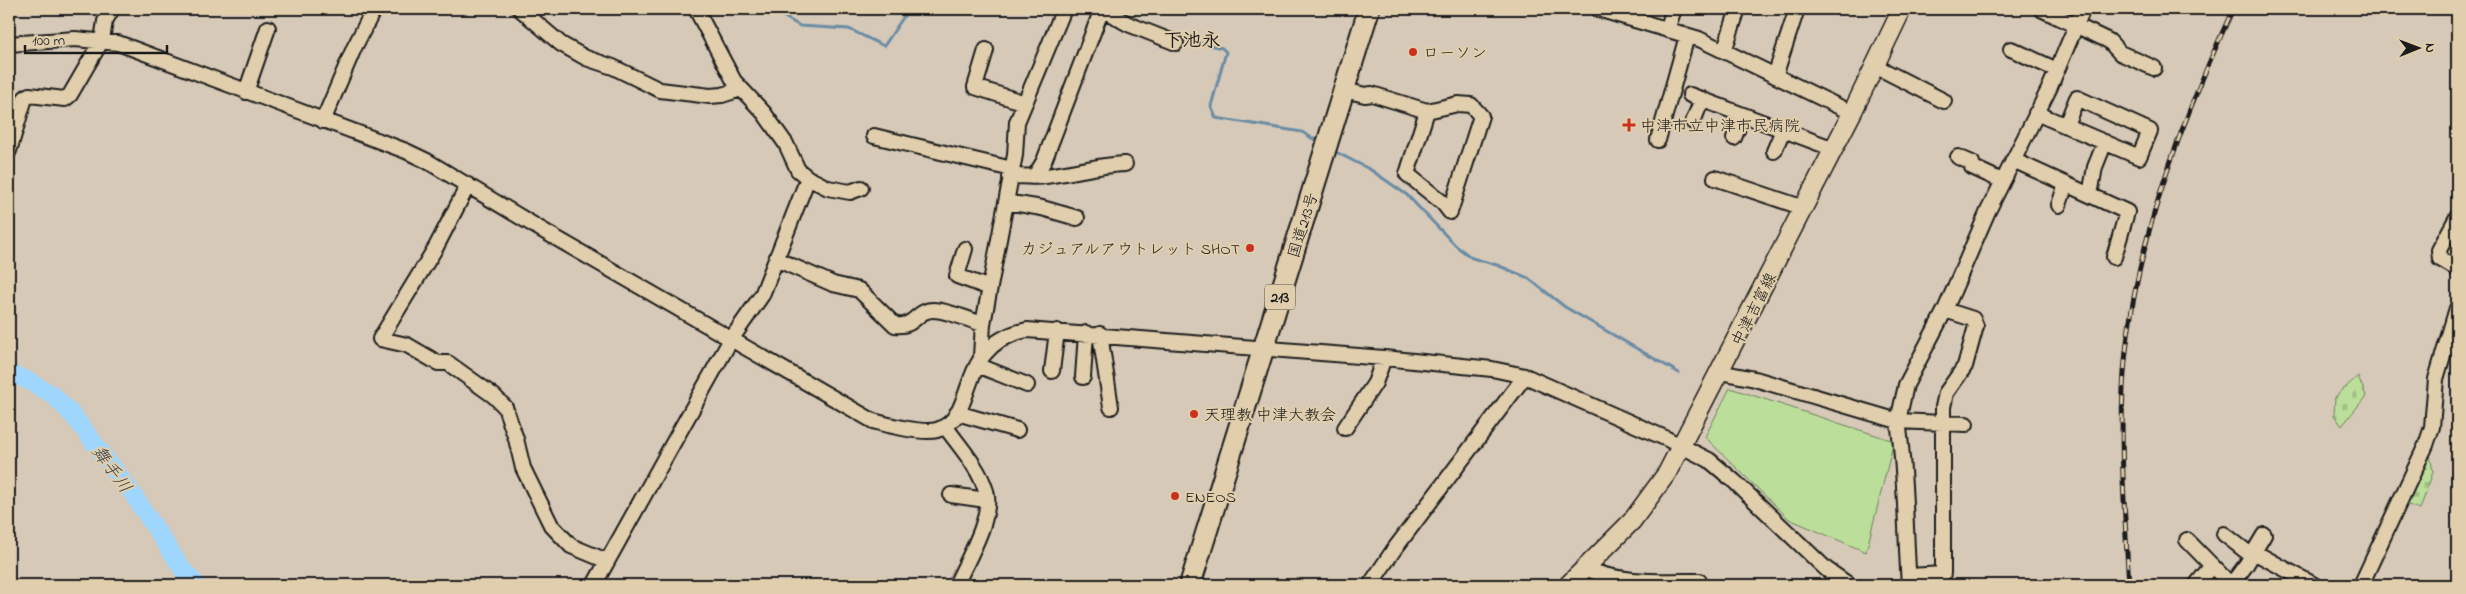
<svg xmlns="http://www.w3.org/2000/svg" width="2466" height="594" viewBox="0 0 2466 594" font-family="'Indie Flower','Klee One',sans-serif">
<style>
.grass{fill:#bbdf9a;stroke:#6c7e5b}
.cemetery{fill:url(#cemetery-stones);stroke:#6c7e5b}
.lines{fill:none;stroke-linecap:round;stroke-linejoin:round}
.stream{stroke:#6b8ca4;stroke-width:3}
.river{stroke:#9fd6fe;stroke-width:18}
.minor-casing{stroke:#1c1c1c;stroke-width:18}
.major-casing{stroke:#1c1c1c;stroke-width:21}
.highway-casing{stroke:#1c1c1c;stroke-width:24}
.minor{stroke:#e0ceac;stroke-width:14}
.major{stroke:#e0ceac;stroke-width:18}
.highway{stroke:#e0ceac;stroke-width:20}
.rail-casing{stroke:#1c1c1c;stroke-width:5}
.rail{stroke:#e0ceac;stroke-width:3;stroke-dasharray:9;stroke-linecap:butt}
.poi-dot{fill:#c8321e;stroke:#e0ceac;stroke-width:2}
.labels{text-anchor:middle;stroke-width:4;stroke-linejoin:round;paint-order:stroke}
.shield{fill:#e0ceac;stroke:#575147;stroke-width:1}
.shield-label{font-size:15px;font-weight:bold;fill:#1c1c1c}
.poi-label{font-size:16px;fill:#1c1c1c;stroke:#e0ceac;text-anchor:start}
.street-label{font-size:16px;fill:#1c1c1c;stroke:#e0ceac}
.water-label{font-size:18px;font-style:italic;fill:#364149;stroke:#e0ceac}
.quarter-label{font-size:19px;font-weight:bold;fill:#1c1c1c;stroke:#e0ceac}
</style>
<defs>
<pattern id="cemetery-stones" width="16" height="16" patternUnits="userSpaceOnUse" patternTransform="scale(1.25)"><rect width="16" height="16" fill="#bbdf9a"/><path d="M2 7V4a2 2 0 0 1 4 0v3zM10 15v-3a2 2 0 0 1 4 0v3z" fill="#a0bf84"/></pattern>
</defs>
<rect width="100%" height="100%" fill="#d6c9b8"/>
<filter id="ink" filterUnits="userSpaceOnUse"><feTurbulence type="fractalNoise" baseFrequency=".02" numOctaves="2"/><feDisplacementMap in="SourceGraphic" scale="10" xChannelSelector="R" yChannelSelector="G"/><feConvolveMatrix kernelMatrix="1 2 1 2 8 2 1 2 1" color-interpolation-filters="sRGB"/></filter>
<g filter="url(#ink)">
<!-- grass -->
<path class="grass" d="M1730,388l164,53 -28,111 -77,-33 -84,-82z"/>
<!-- cemetery -->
<path class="cemetery" d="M2358,376l8,20 -24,30 -8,-11 1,-18z
M2427,453l3,1 3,18 -13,37 -15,-5z"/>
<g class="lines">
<!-- stream -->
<path class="stream" d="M753,9l28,6 19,11 49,3 35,17 20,-30 1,-7
M1179,38l43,10 4,4 -15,54 5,12 86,14 18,11
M1332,150l39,20 36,25 49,51 16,12 25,7 31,13 37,29 114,66"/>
<!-- river -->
<path class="river" d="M9,373l20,8 24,14 22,23 57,75 51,77 14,15"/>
<!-- minor casing -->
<g class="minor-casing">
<path id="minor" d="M520,9l41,35 25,14 27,9 47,23 50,6 12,-1 19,-6
M696,9l38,72 30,32 22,31 12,26 10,8 20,10 22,4 11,-4
M1102,9l26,15 48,19
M1598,9l101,30 153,74
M2041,9l68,32 11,12 34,15
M1667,30l7,-21
M9,44l66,-5 43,4 288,108 21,10 115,69 331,191c14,4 50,13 64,9 43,-13 16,-85 90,-100l357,28 108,11 33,7 140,62 44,22 25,21 92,88 23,16
M2011,49l46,21
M986,50l-11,37 50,16
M1724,51l14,-42
M1875,66l69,35
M1775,76l22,-67
M1344,90l21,5 7,-1 55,17 31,-7 13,1 10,11 -31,96 -7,-9 -36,-29 20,-63
M246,92l22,-64
M1690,95l144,54
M2036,113l103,44 11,-26 -73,-33 -11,27
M323,121l31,-73 20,-39
M1693,122l9,-23
M874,136l138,33
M1734,138l9,-23
M1658,140l29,-104
M9,151l16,-53 4,-3 36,4 5,-4 32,-55 3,-19 7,-12
M1774,151l9,-21
M1958,157l14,6v4l30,14
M2013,160l114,52 -13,45
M1035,176l9,-15 58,-152h-3
M1010,177c13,-2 24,1 36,-1 27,-3 52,-11 79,-12
M1715,178l89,30
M468,185l-32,62 -56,92 27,6 31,18h10l46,33 11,11 11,32 7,29 28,57 20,21 36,15
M2090,195l5,-28 10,-25
M1006,202l36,6 35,10
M2059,205l7,-21
M2457,217l-18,33 1,9 17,10
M965,249l-8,27 33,12
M776,259l57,25 26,6 36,35c20,3 21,-15 38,-15 14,0 36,10 50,14
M1100,334l11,73
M981,356l2,-32 32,-169 2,-33 47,-113
M977,365l50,20
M1052,371l5,-40
M1720,372l35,7 143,42 8,-36 39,-75 43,-99 61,-122 34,-80
M1083,377l3,-44
M957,413l60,17
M945,426c14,20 34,41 41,65 8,25 -20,71 -30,94
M1345,428l30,-45 9,-25
M951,495l35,5
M2224,534l28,22
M2187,540l44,45
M2254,552l60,33
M1585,568c34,16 77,13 114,13
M1909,576l34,-2v-167l3,-14 19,-27 11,-40 -3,-7 -28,-9
M594,585l136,-244 32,-46 46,-117
M1370,585l23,-34 132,-175
M1909,585c-4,-55 -3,-110 -11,-164l68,3
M2196,585l16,-20
M2231,585l15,-20 18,-30
M2361,585l65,-140 6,-18 4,-48 21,-71"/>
</g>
<!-- major casing -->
<g class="major-casing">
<path id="major" d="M1568,585l64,-64 35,-48 185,-360 50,-104"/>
</g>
<!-- highway casing -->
<g class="highway-casing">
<path id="highway" d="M1190,585l179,-576"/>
</g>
<!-- minor -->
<use href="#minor" class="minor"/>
<!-- major -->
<use href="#major" class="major"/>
<!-- highway -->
<use href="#highway" class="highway"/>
<!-- rail casing -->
<g class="rail-casing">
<path id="rail" d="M2129,585c-4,-65 -9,-131 -6,-197 7,-133 55,-259 110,-379"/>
</g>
<!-- rail -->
<use href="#rail" class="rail"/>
</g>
</g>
<!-- markers -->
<g class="poi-dot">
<circle cx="1413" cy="52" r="5"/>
<path d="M1626.5 117.5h5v5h5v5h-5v5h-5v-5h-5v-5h5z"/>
<circle cx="1250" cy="248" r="5"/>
<circle cx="1194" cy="414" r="5"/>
<circle cx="1175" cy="496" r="5"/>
</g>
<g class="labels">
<!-- shield labels -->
<rect class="shield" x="1265" y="284.5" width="30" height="25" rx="4"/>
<g class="shield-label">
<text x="1280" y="302">213</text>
</g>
<!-- poi labels -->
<g class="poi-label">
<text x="1423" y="58">ローソン</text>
<text x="1640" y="131">中津市立中津市民病院</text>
<text x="1240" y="254" text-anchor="end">カジュアルアウトレット SHOT</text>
<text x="1204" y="420">天理教 中津大教会</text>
<text x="1185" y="502">ENEOS</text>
</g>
<!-- street labels -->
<g class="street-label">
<text transform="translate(1302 225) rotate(-73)" y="6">国道213号</text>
<text transform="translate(1753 309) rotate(-63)" y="6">中津吉富線</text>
</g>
<!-- water labels -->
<g class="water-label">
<text transform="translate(112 469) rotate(54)" y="6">舞手川</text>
</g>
<!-- quarter labels -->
<g class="quarter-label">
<text x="1192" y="46">下池永</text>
</g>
</g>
<!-- margin -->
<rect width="2466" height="594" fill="none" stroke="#e0ceac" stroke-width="30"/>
<rect x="15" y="15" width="2436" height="564" fill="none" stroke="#1c1c1c" stroke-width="2" filter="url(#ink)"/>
<!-- north arrow -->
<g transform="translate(2418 48) rotate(89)" stroke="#e0ceac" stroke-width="4" paint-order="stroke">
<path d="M0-4L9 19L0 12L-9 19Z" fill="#1c1c1c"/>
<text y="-8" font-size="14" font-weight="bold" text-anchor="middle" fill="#1c1c1c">N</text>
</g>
<!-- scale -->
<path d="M25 45v8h142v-8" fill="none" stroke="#1c1c1c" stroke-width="2.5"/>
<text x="32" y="45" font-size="15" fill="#1c1c1c" stroke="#e0ceac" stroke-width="4" paint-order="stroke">100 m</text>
</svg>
